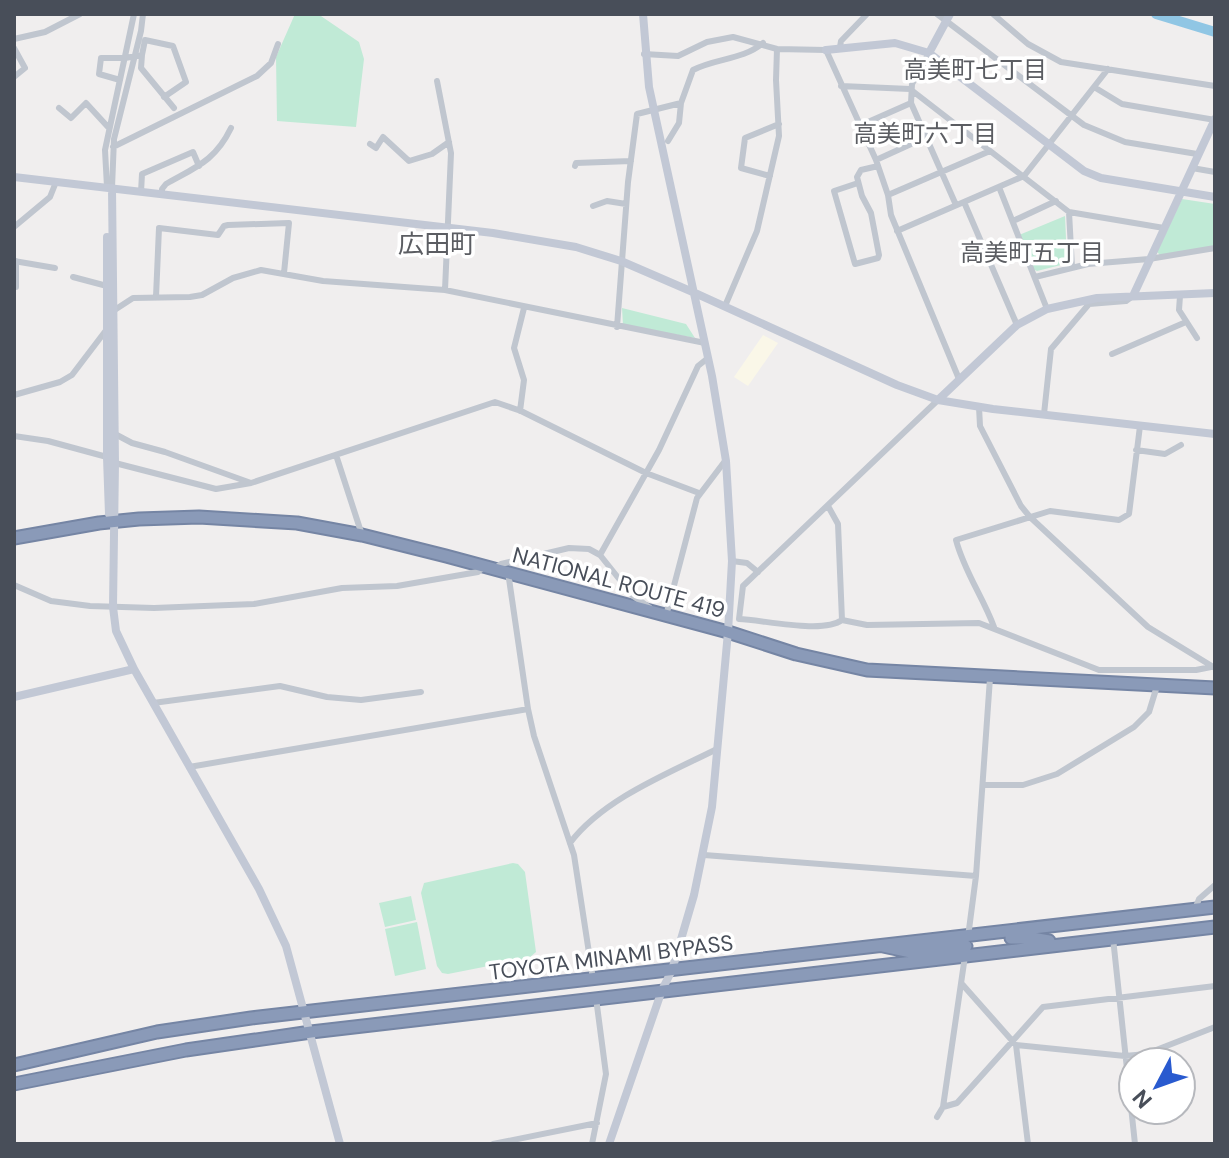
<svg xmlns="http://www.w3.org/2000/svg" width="1229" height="1158" viewBox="0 0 1229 1158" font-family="'DM Sans','Noto Sans JP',sans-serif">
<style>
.commercial{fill:#faf7e8}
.green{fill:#c0ead6}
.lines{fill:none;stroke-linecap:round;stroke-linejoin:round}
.river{stroke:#90c6e4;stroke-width:10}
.highway-casing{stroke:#7585a4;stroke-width:15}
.street{stroke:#c0c6cf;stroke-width:6}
.secondary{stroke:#c2c8d5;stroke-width:8}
.highway{stroke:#8a9ab8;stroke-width:11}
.labels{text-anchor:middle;stroke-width:7;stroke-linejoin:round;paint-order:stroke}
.street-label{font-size:22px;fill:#484e59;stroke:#fff}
.neighbourhood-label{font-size:24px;fill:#5b5d62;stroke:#fff}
.quarter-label{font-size:26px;fill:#5b5d62;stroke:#fff}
</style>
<rect width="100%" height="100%" fill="#f0eeee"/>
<!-- commercial -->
<path class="commercial" d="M763,335l15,8 -30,43 -14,-9z"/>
<!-- green -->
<path class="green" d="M295,14h23l41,28 5,17 -8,68 -79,-6 -1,-64z
M1182,199l33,5v43l-54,9 -4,-4z
M1065,216l2,45 -2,3 -28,7 -4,-2 -14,-34z
M622,308l64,16 9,14 -72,-13z
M513,863l5,1 7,8 11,80 -7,6 -81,16 -6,-1 -5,-7 -16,-73 3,-10z
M411,896l5,24 -31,7 -6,-24z
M417,922l9,47 -31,7 -10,-47z"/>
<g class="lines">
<!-- river -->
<path class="river" d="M1156,14l59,18"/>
<!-- highway casing -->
<g class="highway-casing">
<path id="highway" d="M14,538l85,-15 40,-4 60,-2 98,6 65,12 84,21 282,76 68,22 71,16 348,18
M1011,938h21l17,3
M883,946l28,6 55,-6
M14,1065l143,-33 94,-14 964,-111
M14,1084l172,-34 125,-18 904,-105"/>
</g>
<!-- street -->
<path class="street" d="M937,14l147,111 41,17 72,12
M993,14l35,30 33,18 154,24
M14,39l31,-7 35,-18
M840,47l1,-6 26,-27
M14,48l11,20 -11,9
M929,53l-17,31 -1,19 45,102
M644,54l34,2 29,-14 26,-5 44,12 49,1 50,110 12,35 3,20 68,164
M142,55l3,-15 28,6 13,36 -22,15
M120,80l-21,-6 2,-16h24l17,-3 -1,13 33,40
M437,81l14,72 -6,137
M841,86l69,3 159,123 95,16
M1094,87l28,17 93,16
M59,108l12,10 15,-15 22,24
M859,126l52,-23
M668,141l11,-18 2,-20
M370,144l6,4 7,-11 26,24 23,-7 17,-12
M113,147l144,-71 14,-13 7,-19
M876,160l79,-36
M575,166l1,-3 55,-2
M1192,168l23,4
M770,176l-29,-8 4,-30 34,-14
M858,183l-24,8 21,73 23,-6 1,-3 -8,-42 -9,-17 -5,-19 4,-7 17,-4
M107,187l-2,-37 29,-136
M999,187l48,122
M112,188l2,-49 27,-108 2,-17
M141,192l1,-18 51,-22 6,14
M162,194v-5l4,-5c30,-17 49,-23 65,-56
M888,195l102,-44
M964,202l53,123
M593,206l14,-5 19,3
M1069,212l3,55
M1013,221l43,-20
M14,227l36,-30 6,-15
M897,231l127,-55 84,-107
M14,261l41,7
M73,277l34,9
M1035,277l53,-13 61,-5 66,-11
M16,287v-26
M1180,296l-1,14 18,28
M156,297l3,-69 59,7 6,-9 4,-1 61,-2 -5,50
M725,306l32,-75 22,-95 -3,-56 1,-31
M113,311l20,-13 57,-1 12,-2 31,-17 28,-8 62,11 122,9 260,53
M617,327l11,-145 9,-68 44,-11 12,-33c23,-12 50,-10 70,-27
M1112,354l74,-32
M14,395l46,-13 12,-7 35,-46
M938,400l-195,186 -4,33c25,1 84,15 103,1l25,5 112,-2 120,47h97l15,-3
M979,407l1,19 41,80 9,11 118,110 67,41
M520,411l4,-31 -10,-32 10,-40
M1044,414l7,-65 38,-45 37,-3 4,-3
M115,434l17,9 33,9 86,31 244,-81 26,9 125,62 53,20
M14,436l34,5 59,16 8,6 101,26 35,-6
M1136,450l29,4 16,-9
M336,455l26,80
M828,506l10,18 4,96
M600,555l59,-105 39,-84 10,-8
M732,561l15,2 11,9
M494,569l7,-5 68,-16 20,1 11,6 32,40 18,13
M508,572l20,137
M14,585l37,16 39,5 64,2 100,-4 88,-16 55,-2 81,-14 7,-6
M666,616l31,-118 28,-37
M994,627c-11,-30 -30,-56 -38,-87l94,-29 69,9 10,-6 11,-88
M153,703l127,-17 47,11 34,3 60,-8
M189,767l339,-58 6,27 40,119 19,124
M983,785h40l34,-11 77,-47 15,-15 8,-26
M570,843c33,-44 99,-70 147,-94
M704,855l272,21
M1195,909l4,-10 16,-14
M968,937l8,-61 14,-198
M1113,938l22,206
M962,984l54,61 12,99
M1016,1045l109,11 21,-2 69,-27
M943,1107l14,-4 86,-96 172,-21
M937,1117l6,-10 22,-151
M493,1144l104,-21
M592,1144l14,-70 -10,-76"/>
<!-- secondary -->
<path class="secondary" d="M826,50l69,-7 34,10 155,118 17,7 114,19
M929,53l21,-39
M14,177l479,56 83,14 45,14 74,32 202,92 41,15 55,9 222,25
M112,188l3,275 -2,144 3,24 18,38 125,220 27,57 54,198
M107,237v220l2,57 4,8
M1133,296l82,-177
M938,400l79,-75 30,-16 50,-11 118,-5
M14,697l120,-28
M609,1144l53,-154 10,-20 22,-75 18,-88 16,-175 4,-71 -6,-100 -14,-85 -63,-289 -6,-73"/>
<!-- highway -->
<use href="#highway" class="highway"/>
</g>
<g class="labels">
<!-- street labels -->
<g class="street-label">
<text transform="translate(619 582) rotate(15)" y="8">NATIONAL ROUTE 419</text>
<text transform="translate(611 957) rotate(-7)" y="8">TOYOTA MINAMI BYPASS</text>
</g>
<!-- neighbourhood labels -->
<g class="neighbourhood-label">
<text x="975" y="78">高美町七丁目</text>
<text x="925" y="142">高美町六丁目</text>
<text x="1032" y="261">高美町五丁目</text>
</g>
<!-- quarter labels -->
<g class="quarter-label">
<text x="437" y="253">広田町</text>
</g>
</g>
<!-- border -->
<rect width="1229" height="1158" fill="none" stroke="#484e59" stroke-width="32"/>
<!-- north arrow -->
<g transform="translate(1157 1086) rotate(229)"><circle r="38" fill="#ffffff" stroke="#b6b8bd" stroke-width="2"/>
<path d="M0-6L14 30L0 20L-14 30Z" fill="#295acf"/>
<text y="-12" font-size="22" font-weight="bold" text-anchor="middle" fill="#484e59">N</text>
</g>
</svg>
